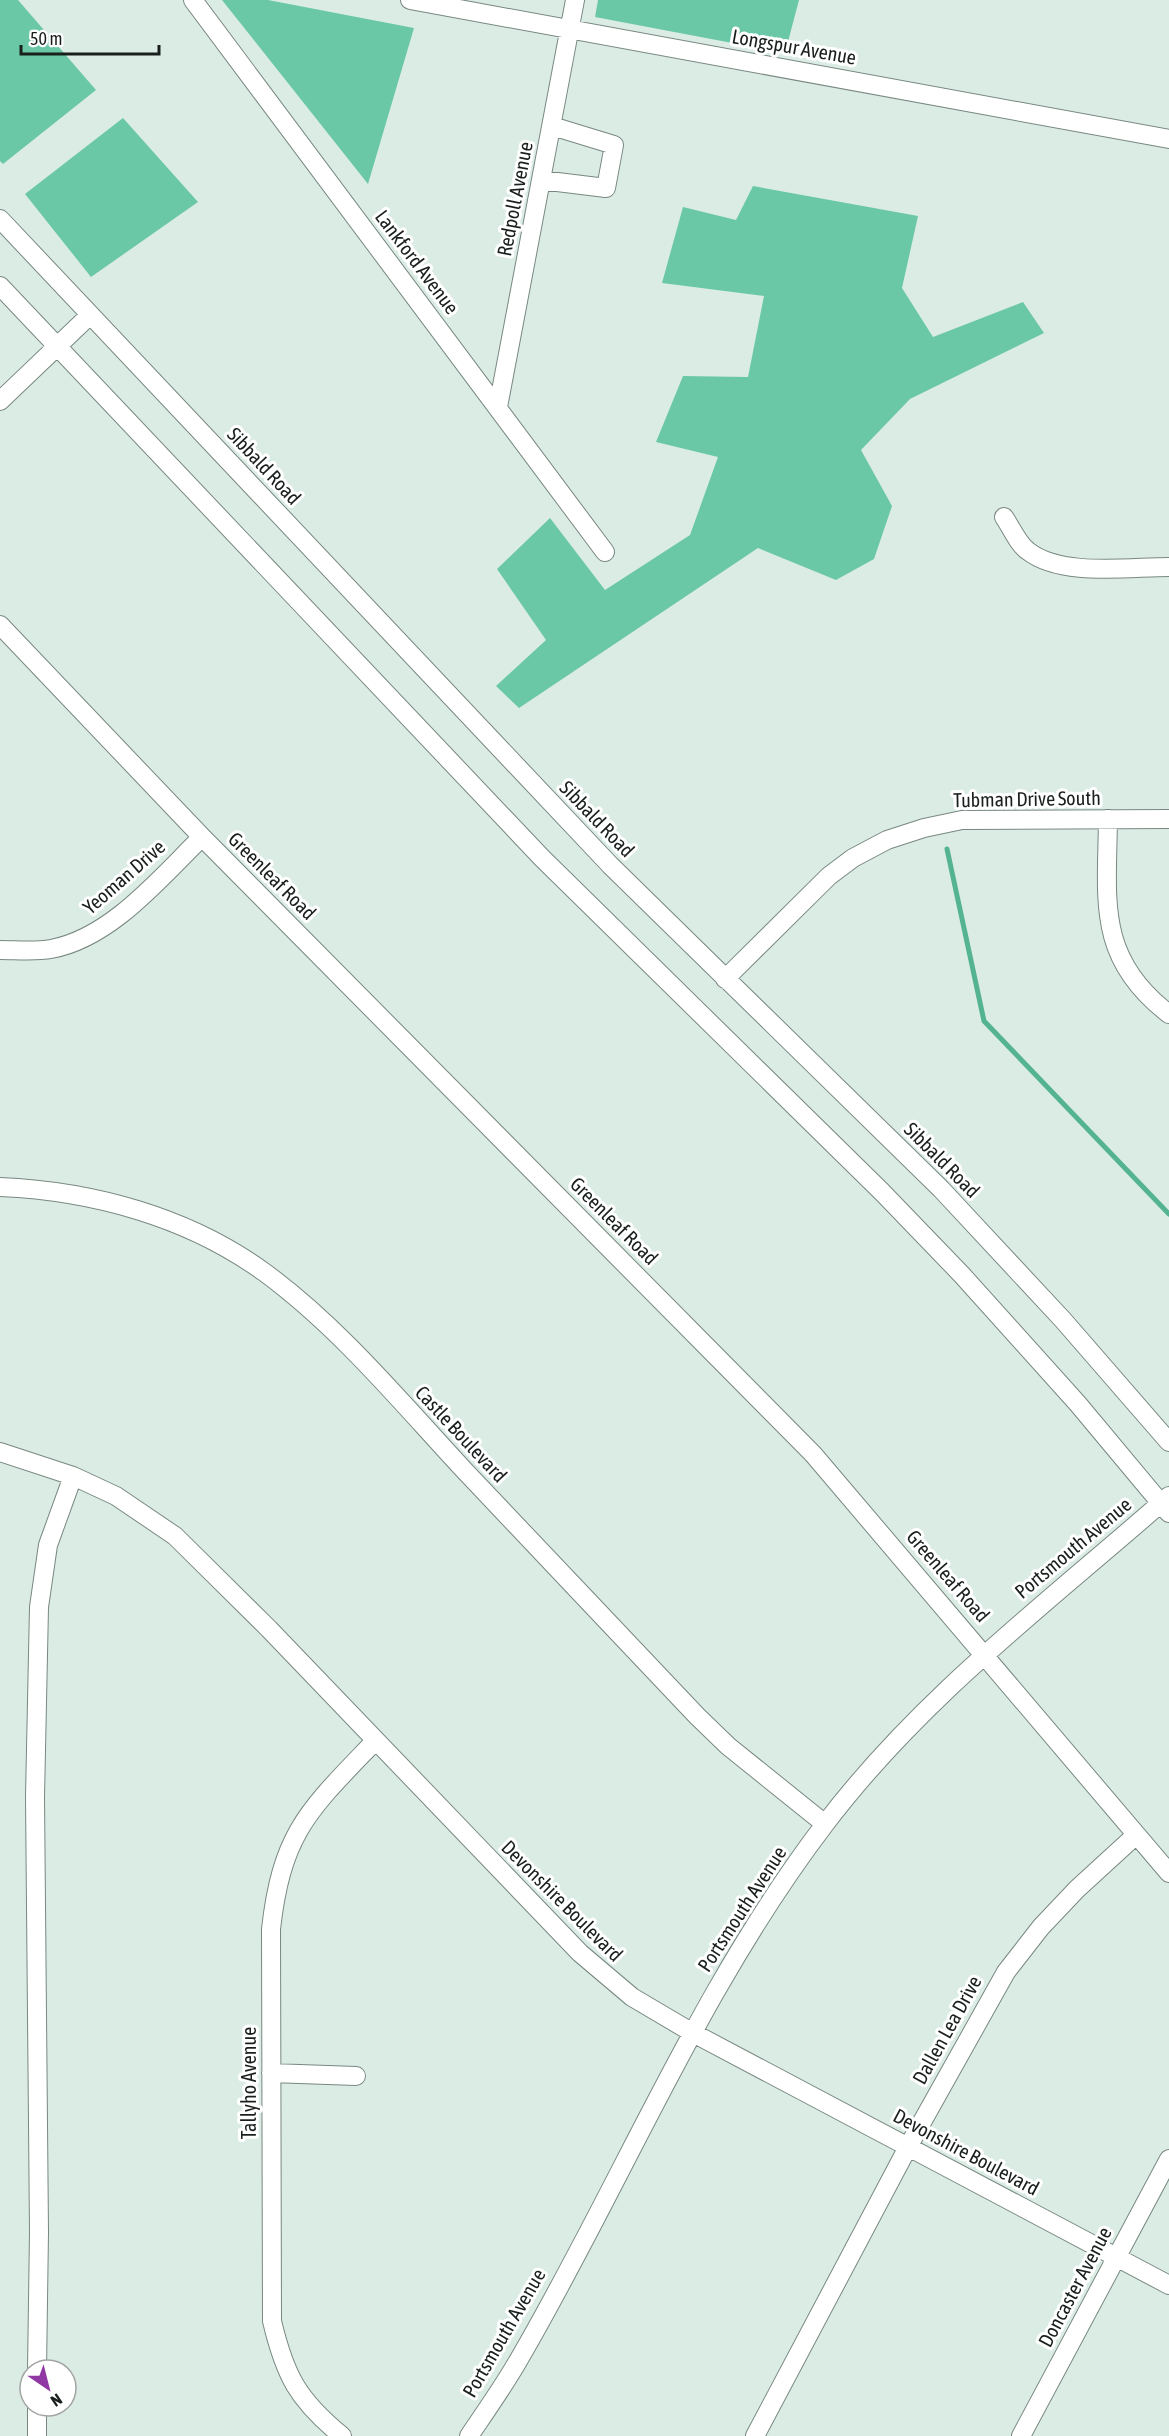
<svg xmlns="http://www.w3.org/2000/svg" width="1169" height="2436" viewBox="0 0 1169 2436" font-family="'Asap Condensed',sans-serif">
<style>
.forest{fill:#6bc8a6}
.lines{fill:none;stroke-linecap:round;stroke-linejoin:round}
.stream{stroke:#54b391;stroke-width:5}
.minor-casing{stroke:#788881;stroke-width:20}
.minor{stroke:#fff;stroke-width:18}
.labels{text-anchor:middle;stroke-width:6;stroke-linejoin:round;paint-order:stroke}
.street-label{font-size:20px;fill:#191f1d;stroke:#fff}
</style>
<rect width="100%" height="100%" fill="#dbece5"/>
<!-- forest -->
<path class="forest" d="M0,0h18l78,90 -93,74 -3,-3z
M222,0h46l146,28 -46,156z
M598,0h201l-14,53 -190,-36z
M123,118l75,84 -107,75 -66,-83z
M753,186l165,30 -16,72 31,49 90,-35 21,31 -134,66 -49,51 31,56 -18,53 -38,21 -78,-32 -239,160 -23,-22 50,-46 -49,-71 53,-51 55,72 85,-55 28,-78 -62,-15 27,-66 65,1 16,-81 -102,-13 21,-76 53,13z"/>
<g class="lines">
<!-- stream -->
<path class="stream" d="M947,849l37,172 185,193"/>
<!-- minor casing -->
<g class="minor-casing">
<path id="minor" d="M193,0l412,552
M410,0l759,139
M541,180l65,8 8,-43 -62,-19
M0,219l610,646 331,324 122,131 106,122
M0,286l542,572 340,334 80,83 116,129 91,109
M0,401l90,-86
M498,407l77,-407
M1004,517c7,10 14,27 24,34 33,26 100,16 141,16
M0,625l202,212 611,617 356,419
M1108,819c-1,82 -12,139 61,195
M0,950c16,0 35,2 51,-1 60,-11 109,-71 151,-112
M725,979l104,-103 24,-18 34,-18 37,-12 38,-8 207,-1
M0,1187c93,4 188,30 264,85 75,55 136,129 199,197 78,82 156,165 234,247l31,30 97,78
M0,1452l73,24 43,20 59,40 94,93 311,324 52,44 61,36 476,252
M271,2073l85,3
M37,2370l2,-138 -4,-435 4,-190 9,-62 25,-69
M37,2436v-30
M342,2436c-44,-36 -57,-60 -70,-115l-1,-392c11,-98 39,-120 104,-188
M469,2436c17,-25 34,-49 49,-75 104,-178 181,-372 307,-537 97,-128 225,-223 344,-328
M755,2436l153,-289 98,-175 35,-45 36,-38 59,-54
M1021,2436l148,-277"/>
</g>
<!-- minor -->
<use href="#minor" class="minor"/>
</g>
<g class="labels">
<!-- street labels -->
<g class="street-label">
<text transform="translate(794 47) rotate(10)" y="7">Longspur Avenue</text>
<text transform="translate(515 199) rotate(-79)" y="7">Redpoll Avenue</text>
<text transform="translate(417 262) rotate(53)" y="7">Lankford Avenue</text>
<text transform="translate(264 466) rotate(47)" y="7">Sibbald Road</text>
<text transform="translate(1027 799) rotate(-1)" y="7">Tubman Drive South</text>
<text transform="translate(597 819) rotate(46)" y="7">Sibbald Road</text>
<text transform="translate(272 876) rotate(45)" y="7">Greenleaf Road</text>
<text transform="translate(124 877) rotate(-41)" y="7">Yeoman Drive</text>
<text transform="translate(942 1160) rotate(45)" y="7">Sibbald Road</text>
<text transform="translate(614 1221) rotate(45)" y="7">Greenleaf Road</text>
<text transform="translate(461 1434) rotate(47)" y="7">Castle Boulevard</text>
<text transform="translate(1073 1548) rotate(-40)" y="7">Portsmouth Avenue</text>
<text transform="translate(948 1576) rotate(49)" y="7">Greenleaf Road</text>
<text transform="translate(562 1901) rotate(45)" y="7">Devonshire Boulevard</text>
<text transform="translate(742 1909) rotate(-57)" y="7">Portsmouth Avenue</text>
<text transform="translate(947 2030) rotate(-61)" y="7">Dallen Lea Drive</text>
<text transform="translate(249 2083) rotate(-90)" y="7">Tallyho Avenue</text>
<text transform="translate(966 2152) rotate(28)" y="7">Devonshire Boulevard</text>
<text transform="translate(1075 2287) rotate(-62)" y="7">Doncaster Avenue</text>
<text transform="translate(504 2333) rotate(-60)" y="7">Portsmouth Avenue</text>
</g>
</g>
<!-- north arrow -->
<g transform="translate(48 2388) rotate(145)"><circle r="28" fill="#ffffff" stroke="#a3a5a5" stroke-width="1.5"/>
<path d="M0-4.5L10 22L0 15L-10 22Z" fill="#9038a4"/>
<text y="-9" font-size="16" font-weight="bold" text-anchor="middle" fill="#191f1d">N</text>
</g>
<!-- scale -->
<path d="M21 45v9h138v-9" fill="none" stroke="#191f1d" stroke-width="3"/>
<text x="30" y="45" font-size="18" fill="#191f1d" stroke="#ffffff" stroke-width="4.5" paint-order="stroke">50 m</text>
</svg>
